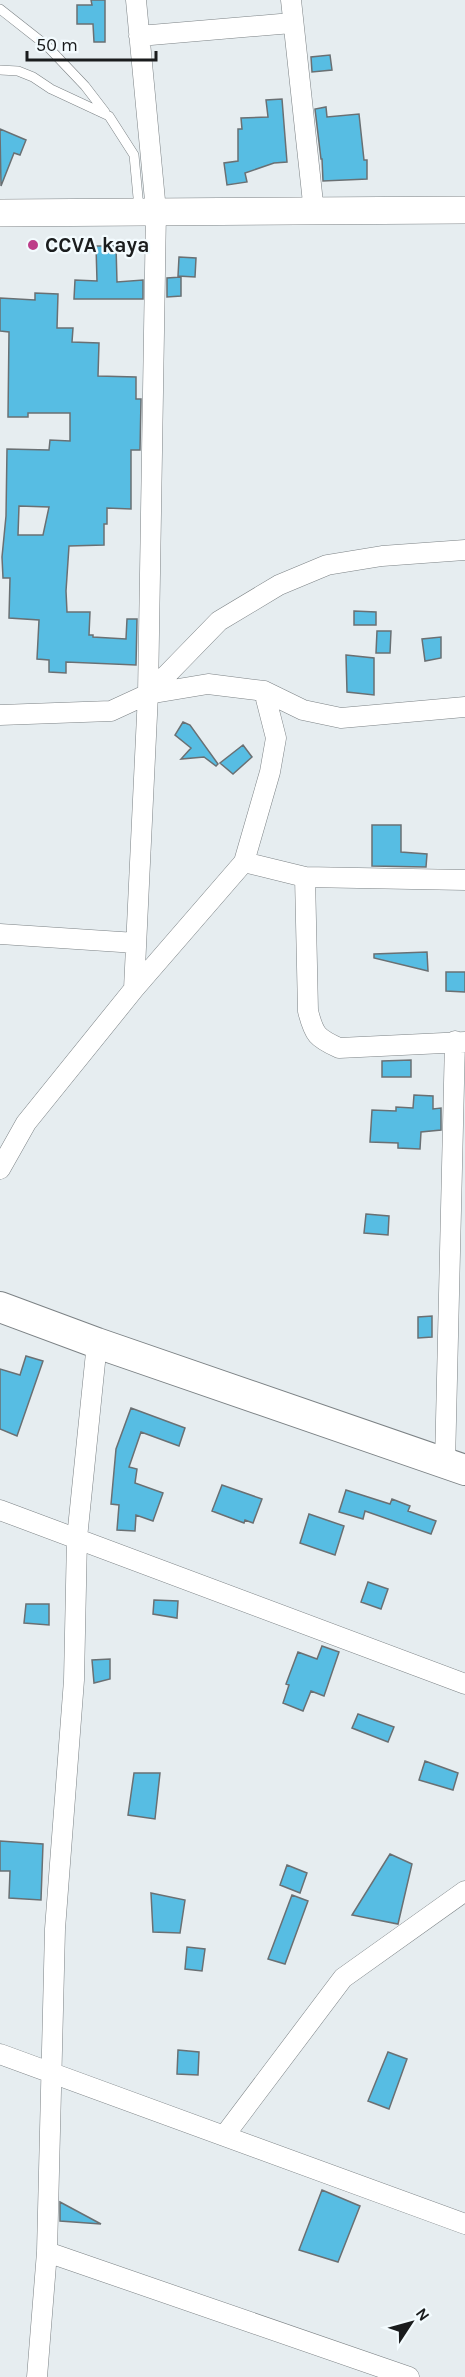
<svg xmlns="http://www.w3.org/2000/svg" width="465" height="2377" viewBox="0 0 465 2377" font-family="Karla,sans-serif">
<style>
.building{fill:#57bde3;stroke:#6a7073;stroke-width:1.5;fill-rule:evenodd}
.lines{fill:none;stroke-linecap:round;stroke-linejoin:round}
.service-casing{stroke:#7c8285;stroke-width:10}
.minor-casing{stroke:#7c8285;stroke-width:21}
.secondary-casing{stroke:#7c8285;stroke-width:28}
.primary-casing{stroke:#7c8285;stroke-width:32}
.service{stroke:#fff;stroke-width:9}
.minor{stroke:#fff;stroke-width:20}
.secondary{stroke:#fff;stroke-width:27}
.primary{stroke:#fff;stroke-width:30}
.poi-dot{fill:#bd3d89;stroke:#f3fbfe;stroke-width:2}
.labels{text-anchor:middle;stroke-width:4.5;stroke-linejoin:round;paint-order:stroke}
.poi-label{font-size:21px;font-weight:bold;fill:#1a1c1d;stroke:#f3fbfe;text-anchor:start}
</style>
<rect width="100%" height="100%" fill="#e6edf0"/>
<!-- building -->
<path class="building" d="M91,0h14v42h-11l-1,-18h-16v-19h15z
M330,55l2,15 -20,2 -1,-15z
M282,99l5,63 -13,1 -29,10 2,9 -20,3 -3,-22 14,-2v-32h4l-1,-11 27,-1 -2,-17z
M326,107l1,10 32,-3 5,46h3v19l-44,2 -1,-22h-1l-6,-50z
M0,129l26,11 -6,15 -6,-2 -13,33z
M96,246h20l1,36 26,-2v19h-69l1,-19 22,1z
M179,257l17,1 -1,19 -17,-1z
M181,277v19l-14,1v-19z
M35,293l23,1 -1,34h16l-1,14 27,1 -1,33 38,1v22h5l-1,51h-9v59l-24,-1v16h-3v21l-35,1 -3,45 1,21h23l-1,23h4v2l33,2 1,-20h10l-1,46 -70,-3v11l-17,-1v-12l-12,-1 2,-39 -30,-2 1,-40h-7l-1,-21 4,-41 1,-67 42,1 1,-10 20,1v-28h-42v4h-20l1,-85 -9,-1v-33l35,2zM19,506l30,1 -6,28h-25z
M354,611l22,1v13h-22z
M377,631h14l-1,22h-14z
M441,637v21l-16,3 -3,-22z
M346,655l28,3v37l-27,-3z
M183,722l7,3 28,39 -2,2 -12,-9 -23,2 10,-11 -16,-13z
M243,745l9,12 -19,17 -13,-11z
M372,825h29v27l26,2 -1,13 -54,-1z
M427,952l1,19 -54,-13v-4z
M446,972h19v20l-19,-1z
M411,1060v17h-29v-16z
M414,1095l19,1v13l8,-1v22l-20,2 -1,17 -22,-1v-5l-28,-1 2,-32 24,1v-4l17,1z
M366,1214l23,2 -1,19 -24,-2z
M432,1316v21l-14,1v-21z
M26,1356l17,5 -26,75 -17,-7v-60l20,6z
M131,1408l54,20 -6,18 -38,-14 -12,35 8,2 -2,14 28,10 -10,28 -17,-6 -1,16 -18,-1 2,-25 -8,-1 5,-55z
M222,1485l40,14 -9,24 -8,-3 -1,3 -32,-12z
M346,1490l44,14 2,-5 18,7 -2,5 28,10 -5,13 -66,-23 -2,8 -24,-7z
M309,1514l35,12 -9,29 -35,-12z
M368,1582l20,7 -7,20 -20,-7z
M154,1600l24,1 -1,17 -24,-4z
M26,1604h23v21l-25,-2z
M322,1646l17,6 -15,44 -13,-5 -8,20 -20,-8 6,-18 -3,-1 12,-32 19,7z
M110,1659v20l-16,4 -2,-23z
M358,1714l36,13 -6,15 -36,-14z
M425,1761l33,12 -5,17 -34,-10z
M134,1773h26l-5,46 -27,-4z
M0,1841l43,3 -2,56 -32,-2 1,-27h-10z
M390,1854l22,10 -14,60 -46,-9z
M287,1865l20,8 -7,20 -20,-8z
M151,1893l34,7 -5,33 -27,-1z
M292,1895l16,6 -23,63 -17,-5z
M187,1947l18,2 -3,22 -17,-2z
M178,2050l21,2 -1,23 -21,-1z
M388,2052l19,7 -18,50 -21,-8z
M322,2190l38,16 -22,56 -39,-12z
M60,2202l41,22 -41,-3z"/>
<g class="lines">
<!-- service casing -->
<g class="service-casing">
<path id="service" d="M0,9l47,37 38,40 20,26
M0,70l18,1 15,6 18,12 58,27 25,39 5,53"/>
</g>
<!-- minor casing -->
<g class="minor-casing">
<path id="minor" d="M291,0l23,212
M139,36l153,-13
M148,694l71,-73 60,-36 48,-20 55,-9 83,-6
M0,715l111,-4 37,-17 60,-10 56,7 39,19 38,8 124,-11
M244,862l61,15 160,3
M305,877l3,134c6,24 9,27 31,37l126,-6
M0,934l136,9
M134,989l14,-295 8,-483 -20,-211
M0,1169l26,-46 108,-134 110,-127 26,-90 6,-34 -12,-47
M445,1463l10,-422
M0,1510l465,174
M0,2054l465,170
M224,2136l119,-158 122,-87
M47,2252l362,125
M37,2377l10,-125 8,-323 19,-249 3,-142 20,-195"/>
</g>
<!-- secondary casing -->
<g class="secondary-casing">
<path id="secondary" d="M0,213l465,-3"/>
</g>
<!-- primary casing -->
<g class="primary-casing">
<path id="primary" d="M0,1307l97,36 368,127"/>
</g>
<!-- service -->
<use href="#service" class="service"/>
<!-- minor -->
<use href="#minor" class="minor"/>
<!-- secondary -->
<use href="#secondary" class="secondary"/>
<!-- primary -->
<use href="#primary" class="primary"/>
</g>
<!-- markers -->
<circle class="poi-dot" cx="33" cy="245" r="6"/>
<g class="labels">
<!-- poi labels -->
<g class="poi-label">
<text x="45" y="252">CCVA kaya</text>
</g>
</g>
<!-- north arrow -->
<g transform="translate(411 2323) rotate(54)" stroke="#f3fbfe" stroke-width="4.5" paint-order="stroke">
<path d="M0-4.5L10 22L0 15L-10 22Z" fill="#1a1c1d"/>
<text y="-9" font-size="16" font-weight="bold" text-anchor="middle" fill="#1a1c1d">N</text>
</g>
<!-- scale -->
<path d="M27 51v9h129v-9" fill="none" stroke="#1a1c1d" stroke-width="3"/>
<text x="36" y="51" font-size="18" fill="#1a1c1d" stroke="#f3fbfe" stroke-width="4.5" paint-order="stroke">50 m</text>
</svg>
